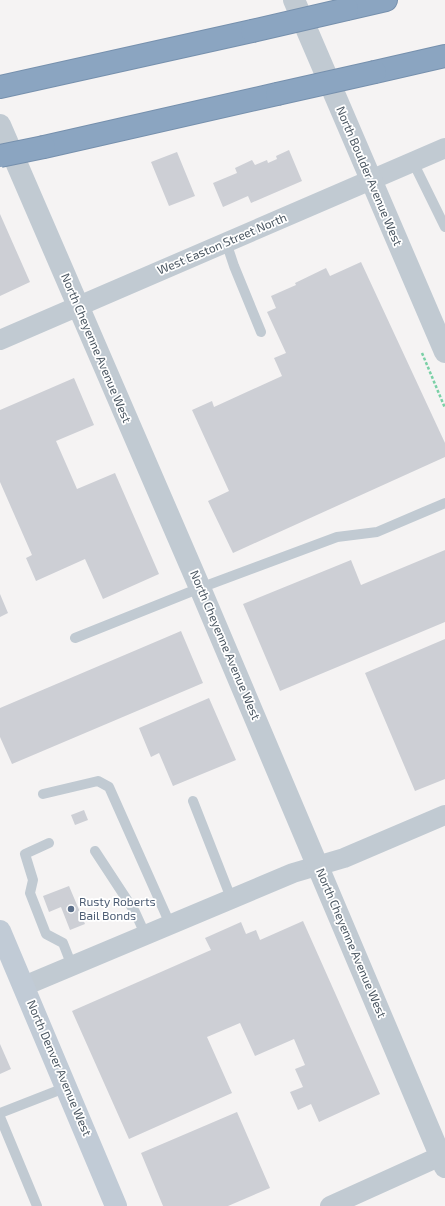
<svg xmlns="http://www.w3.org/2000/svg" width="445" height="1206" viewBox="0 0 445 1206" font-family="'Exo 2',sans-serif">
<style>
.building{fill:#cdcfd5}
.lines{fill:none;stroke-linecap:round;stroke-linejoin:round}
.motorway-casing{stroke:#7690ad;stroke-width:24}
.path{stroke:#7ad0a6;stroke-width:2.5;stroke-dasharray:3 2;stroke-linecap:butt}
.service{stroke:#c1cad2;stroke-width:10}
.minor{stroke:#c1cad2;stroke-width:20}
.tertiary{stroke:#c1cad2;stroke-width:22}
.secondary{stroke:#c1cbd6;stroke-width:22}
.motorway{stroke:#8ba5c1;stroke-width:22}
.motorway-bridge-casing{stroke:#7690ad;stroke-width:24;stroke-linecap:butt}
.motorway-bridge{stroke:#8ba5c1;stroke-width:22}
.service-dot{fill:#5c6f8a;stroke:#fff;stroke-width:1.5}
.labels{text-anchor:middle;stroke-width:3.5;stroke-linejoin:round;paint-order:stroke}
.street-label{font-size:12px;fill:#4a5661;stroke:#fff}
.service-label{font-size:12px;fill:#4e5e75;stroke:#fff;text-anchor:start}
</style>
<rect width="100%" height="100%" fill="#f5f3f3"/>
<!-- building -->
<path class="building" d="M289,150l13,31 -51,22 -3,-7 -25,11 -10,-24 24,-10 -2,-5 17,-8 3,5 12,-5 1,3 9,-4 -1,-3z
M177,152l18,44 -26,10 -18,-44z
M0,214l30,68 -30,14z
M361,262l84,181v14l-212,96 -25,-52 21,-10 -37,-81 20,-9 2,6 68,-31 -8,-18 12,-5 -19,-41 9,-4 -5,-12 25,-11 -1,-2 31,-15 4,8z
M74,378l20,47 -38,16 21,48 38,-16 44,101 -56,25 -18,-40 -49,22 -10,-23 6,-3 -32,-73v-72z
M445,550v72l-165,69 -37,-87 108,-44 10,25z
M0,594l8,19 -8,4z
M181,631l22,52 -191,81 -12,-27v-29z
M445,639v140l-30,12 -50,-118z
M209,698l27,62 -63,26 -14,-33 -8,4 -12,-29z
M84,810l4,10 -13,5 -4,-10z
M69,886l16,38 -15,6 -9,-23 -12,5 -6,-16z
M303,921l77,173 -61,28 -8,-18 -13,6 -8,-18 13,-5 -8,-18 10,-4 -11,-26 -39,17 -15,-33 -33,14 25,56 -103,46 -57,-128 139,-61 -6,-12 36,-16 5,12 10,-4 4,10z
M0,1044l11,25 -11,5z
M237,1112l33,76 -42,18h-65l-22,-53z"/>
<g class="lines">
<!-- motorway casing -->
<g class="motorway-casing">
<path id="motorway" d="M347,9l39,-9
M375,72l70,-16
M0,87l252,-56
M44,147l233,-53"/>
</g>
<!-- path -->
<path class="path" d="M422,353l23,55"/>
<!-- service -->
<path class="service" d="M413,162l32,65
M226,242l8,24 27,66
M75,638l125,-50 137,-51 40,-5 68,-29
M43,794l55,-13 11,6 61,137
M193,801l38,97
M49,843l-24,11 8,26 -3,13 16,41 17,9 9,23
M95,851l40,61 10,22
M0,1113l67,-26
M0,1117l37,89"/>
<!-- minor -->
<path class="minor" d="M0,340l445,-192
M24,986l269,-113 51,-15 101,-43
M330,1206l115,-52"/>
<!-- tertiary -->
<path class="tertiary" d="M294,0l151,352
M0,125l200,463 245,579"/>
<!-- secondary -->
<path class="secondary" d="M0,931l116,275"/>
<!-- motorway -->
<use href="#motorway" class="motorway"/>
<!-- motorway-bridge casing -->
<g class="motorway-bridge-casing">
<path id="motorway-bridge" d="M252,31l95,-22
M277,94l98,-22
M0,156l44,-9"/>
</g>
<!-- motorway-bridge -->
<use href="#motorway-bridge" class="motorway-bridge"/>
</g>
<!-- markers -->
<circle class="service-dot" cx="71" cy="909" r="4"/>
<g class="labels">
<!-- street labels -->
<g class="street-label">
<text transform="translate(369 176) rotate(67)" y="4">North Boulder Avenue West</text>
<text transform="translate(222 244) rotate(-23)" y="4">West Easton Street North</text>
<text transform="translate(96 348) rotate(67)" y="4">North Cheyenne Avenue West</text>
<text transform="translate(225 645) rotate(67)" y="4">North Cheyenne Avenue West</text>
<text transform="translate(351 943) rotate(67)" y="4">North Cheyenne Avenue West</text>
<text transform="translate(59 1068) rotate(67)" y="4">North Denver Avenue West</text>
</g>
<!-- service labels -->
<g class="service-label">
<text x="79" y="906">Rusty Roberts<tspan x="79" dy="14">Bail Bonds</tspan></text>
</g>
</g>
</svg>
